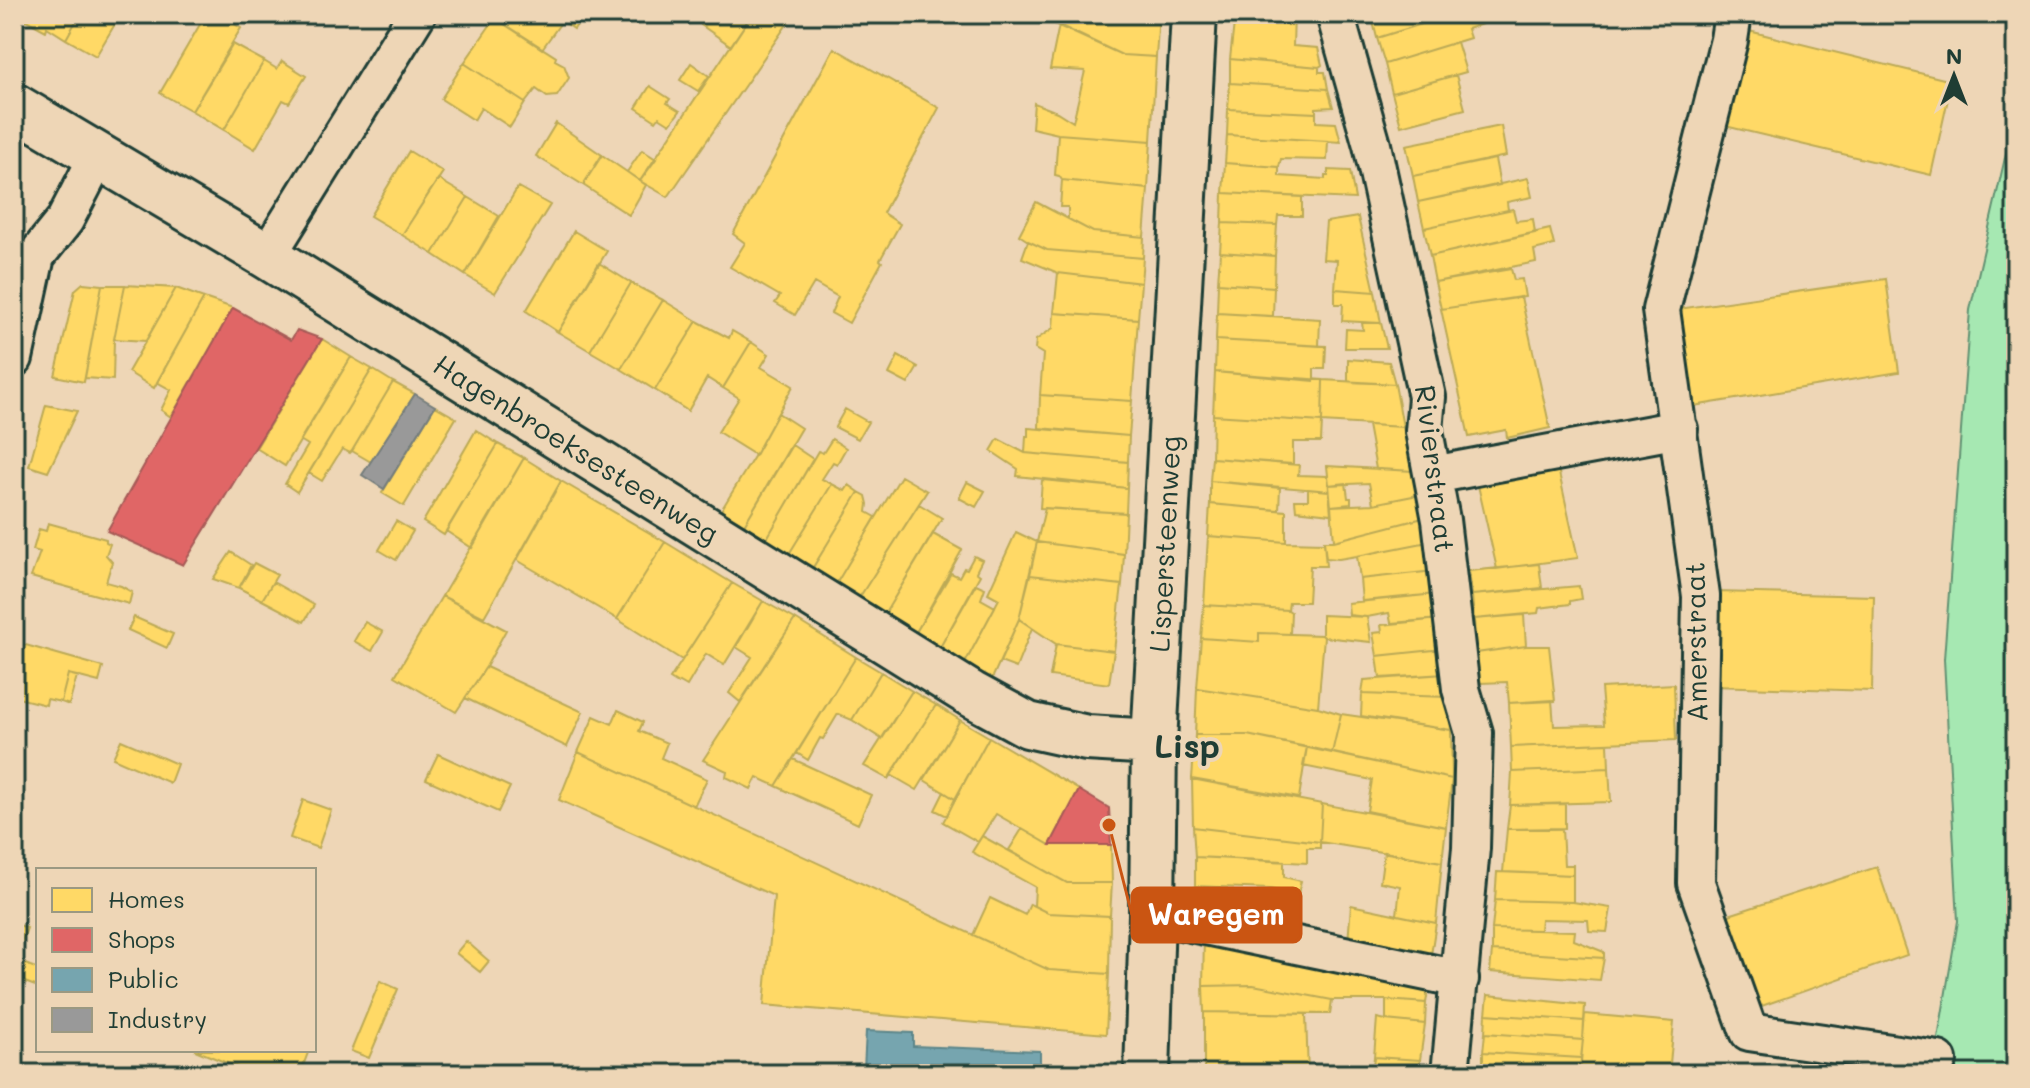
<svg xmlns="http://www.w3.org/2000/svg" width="2030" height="1088" viewBox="0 0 2030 1088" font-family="Mali,sans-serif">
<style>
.green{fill:#a6e8b2;stroke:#629273;stroke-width:2}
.homes{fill:#ffd966;stroke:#bcaa57;stroke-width:2}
.shops{fill:#e06666;stroke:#a65a57;stroke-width:2}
.public{fill:#76a5af;stroke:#5c868a;stroke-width:2}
.industry{fill:#999;stroke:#747d7b;stroke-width:2}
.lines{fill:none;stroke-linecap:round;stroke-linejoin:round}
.street-casing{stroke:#1f3d34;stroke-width:42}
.secondary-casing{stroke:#1f3d34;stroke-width:50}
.street{stroke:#eed6b6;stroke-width:36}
.secondary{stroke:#eed6b6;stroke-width:44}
.labels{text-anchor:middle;stroke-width:8;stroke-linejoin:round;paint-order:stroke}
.street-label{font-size:28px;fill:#1f3d34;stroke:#eed6b6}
.quarter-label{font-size:32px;font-weight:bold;fill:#1f3d34;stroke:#eed6b6}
.leader{fill:none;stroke:#ca5512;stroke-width:3}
.callout-dot{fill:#ca5512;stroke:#eed6b6;stroke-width:3}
.callout{fill:#ca5512;stroke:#ca5512;stroke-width:3}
.callout-label{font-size:30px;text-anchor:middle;font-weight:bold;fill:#fff}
</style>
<rect width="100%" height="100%" fill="#eed6b6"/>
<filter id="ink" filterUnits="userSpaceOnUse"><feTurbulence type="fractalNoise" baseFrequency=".0125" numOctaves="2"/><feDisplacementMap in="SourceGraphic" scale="16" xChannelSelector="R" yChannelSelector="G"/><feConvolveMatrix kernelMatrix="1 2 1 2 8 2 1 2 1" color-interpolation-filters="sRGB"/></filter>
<g filter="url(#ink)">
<!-- green -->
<path class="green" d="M2016,110v964h-84l26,-153 -14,-262 26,-349z"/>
<!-- homes -->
<path class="homes" d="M27,14h53l-14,25 -19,-12 -1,4 -22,-12z
M80,14h41l-25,42 -30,-17z
M206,14h12l23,14 -49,83 -32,-18z
M498,14h55l9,7 -20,28 -47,-31z
M553,14h32l-11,15z
M708,14h44l-21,32 -30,-21z
M752,14h42l-126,183 -28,-16z
M1057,14h102l-3,43 -34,-2 -66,-30z
M1235,14l59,1 -1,31 25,2 4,17 -3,2 -89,-8z
M1371,14h83l-77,24z
M1454,14h42l2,5 -31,10 3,9 -85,26 -8,-26z
M495,18l61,39 -1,3 9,5 5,13 -12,18 -10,1 -11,-8 -11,14 -61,-40z
M1059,25l63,30 34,2 -5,84 -93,-7 -26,-6 2,-25 23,9 16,10 12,-51 -35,-2z
M1749,31l203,50 -21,94 -206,-49z
M1457,42l9,30 -74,21 -7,-29z
M233,44l31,17 -40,69 -32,-19z
M834,48l105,60 -56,105 17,11 -20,36 2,2 -33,61 -18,-10 7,-16 -24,-14 -19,32 -20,-12 5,-7 -50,-29 15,-24 -12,-9z
M1230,59l89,8v5h6l3,17 -98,-6z
M264,61l13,8 5,-8 24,15 -17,27 -6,-3 -28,49 -31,-19z
M464,63l61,40 -15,24 -29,-19 -7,12 -33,-21z
M691,63l18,13 -11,15 -18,-11z
M1456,75l9,34 -64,17 -9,-33z
M1230,83l98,6 5,18 -17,1v5l-88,-4z
M650,86l20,13 -3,4 13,8 -10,13 -11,-7 -3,4 -20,-13z
M1228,109l88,4v9l20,1 5,19 -114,-7z
M556,123l46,32 -19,30 -47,-29z
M1501,126l5,30 -93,20 -7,-31z
M1058,134l93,7 -3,48 -86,-9 -3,-4 -4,-1z
M1227,135l101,6 -1,19 -46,-1 -2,8 -54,-4z
M642,150l14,9 -16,22 -13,-9z
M409,151l34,21 -41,63 -32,-19z
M602,155l44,30 -17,30 -46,-30z
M1495,159l5,26 -82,17 -5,-26z
M1225,163l54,4v9l46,3v-3h3v-6l22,1 5,28 -132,-6z
M1528,178l4,19 -25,5 1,8 -84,18 -6,-26z
M438,179l30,18 -35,57 -31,-19z
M1062,180l86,9 -4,48 -51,-5 -25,-13v-12h-8z
M518,187l32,18 -55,88 -30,-18z
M1223,193l79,4v19h-24l-1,9 -55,-2z
M468,197l31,19 -34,59 -32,-21z
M1036,202l57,30 51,5 -1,21 -96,-8 -19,-9 -9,-6z
M1513,209l3,12 17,-2 2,14 -105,23 -6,-28z
M1358,217l17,75 -40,-3 2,-29 -14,-1 3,-37z
M1222,223l55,2 -2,31 -55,-4z
M1550,229l4,16 -20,5 2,12 -101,20 -5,-26z
M574,231l33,20 -49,81 -32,-21z
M1028,241l19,9 96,8 -2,25 -83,-10 -36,-15z
M1220,252l55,4 -1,31 -56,-4z
M599,263l32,20 -41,68 -32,-19z
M1511,269l3,11 8,-1 3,18 -84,12 -6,-27z
M1058,273l83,10 -3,36 -84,-6z
M1886,279l13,93 -206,34 -15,-97z
M83,283l19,2 -18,97 -29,-6 20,-86z
M631,283l32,17 -42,69 -31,-18z
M1218,283l56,4 -1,29 -56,-3z
M102,285h23l-11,54 -1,41 -28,-2z
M125,285l51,3 -30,53 -32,-2z
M176,288l28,10 -50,90 -26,-16z
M1335,289l40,3 6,31 -39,-2 1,-17h-8z
M1521,297l29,131 -43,10 -1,-8 -37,7 -28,-128z
M204,298l29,10 -62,109 -10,-7 10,-20 -14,-8z
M663,300l34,21 -42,69 -34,-21z
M1054,313l84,6 -6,82 -92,-6 3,-41 -8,-5 1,-9 17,-12z
M1217,313l103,6 -1,27 -103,-6z
M697,321l32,17 3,-7 19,11 -28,46 -16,-10 -19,33 -33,-21z
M1362,323h19l6,25h-42l1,-19 17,1z
M322,339l29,18 -66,109 -29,-18z
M1216,340l110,6 -1,23h-11v12l-99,-9z
M751,342l18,12 -8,13 32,19 -38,69 -37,-23 21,-34 -16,-10z
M898,356l20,11 -10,17 -19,-10z
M351,357l21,12 -75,123 -12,-8 23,-39 -8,-5z
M1348,359l41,3 6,22 -47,-2z
M372,369l21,13 -41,69 -2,2 -8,-4 -20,32 -13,-8z
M1215,372l108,8 -1,42 -109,-7z
M1323,380l72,4 8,43 -81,-5z
M393,382l22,12 -44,68 -19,-11z
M1040,395l92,6 -3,35 -90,-8z
M46,405l31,6 -29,61 -19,-6z
M435,406l21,12 -52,88 -22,-13z
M845,409l23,13 -10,17 -23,-12z
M778,413l23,15 -57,97 -24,-13 35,-57z
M1213,415l109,7 -1,20h-28v22l-81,-6z
M1368,425l35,2 10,44 -37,-2z
M1028,428l101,8 -1,26 -103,-9 1,-17h2z
M476,430l22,14 -54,91 -21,-13z
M832,439l14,9 -9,16 -4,-2 -11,17 10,5 -43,70 -23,-14 52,-89 5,2z
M998,439l27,14 103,9 -1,26 -110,-12 1,-7 -27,-18z
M498,444l26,14 -52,90 -26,-17z
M792,445l21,14 -47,81 -22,-15z
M524,458l37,23 -77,136 -42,-21z
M1212,458l87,7 -1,10 30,1 1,15 -119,-10z
M1557,464l21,94 -81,11 -20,-88z
M1327,466l86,5 5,24 -45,9 -4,-21 -40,2z
M901,476l26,15 -68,107 -23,-14z
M1042,480l85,8 -1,25 -86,-5z
M561,481l104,61 -48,77 -100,-59z
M1210,481l70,7 -1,22 -69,-6z
M967,482l18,9 -9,16 -17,-9z
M1346,483l2,15h3v6l-20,2 -2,-21z
M832,484l13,7 4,-6 10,7 -47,77 -23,-15z
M1308,489l21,2 2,23 -35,-4 -1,-10h13z
M859,492l7,4 2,8 -1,8 9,5 -40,67 -24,-15z
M1418,495l5,23 -89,23 -3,-35 42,-2z
M919,504l23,14 -58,97 -25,-17z
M1210,504l76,7v31l-78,-6z
M1045,508l81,5 -2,41 -87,-12z
M1423,518l5,24 -71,14 -18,3 -13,-1 -2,-17h10z
M396,521l17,10 -17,29 -17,-10z
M48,523l58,16v3l4,2 -4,11 6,7 -6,20 15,4 11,6 -3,12 -98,-27 9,-25 -7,-2 6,-21 7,2z
M1016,532l21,10 -18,77 -28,62 -27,-16 35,-66 -11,-6z
M933,534l29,16 -47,84 -31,-19z
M1208,536l78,6 38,1 2,23h-16l-2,36h-19l-1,8 -84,-5z
M665,542l67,41 -50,77 -65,-41z
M1037,542l87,12 -2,31 -92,-10z
M1428,542l6,29 -74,8 -3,-23z
M231,552l20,13 -12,23 -26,-9z
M974,556l8,4 -6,12 4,3 -41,74 -24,-15 36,-61 8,4 5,-9 3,1z
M254,563l23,12 -15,25 -23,-12z
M1539,564l3,24 -70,7 -3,-24z
M1434,571l2,23 -74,7 -2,-22z
M1030,575l92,10 -8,66 -58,-7 -37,-25z
M273,582l41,23 -10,17 -42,-22z
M732,583l31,18 -39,64 -18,-11 -19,32 -7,-4 -2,2 -8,-5z
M976,584l9,4 -4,11 14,8 -31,58 -25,-16z
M1579,586l2,13 -11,2v3l-31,4 -1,5 -64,6 -2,-24z
M1715,592l159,4 -2,95 -159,-5z
M1436,594l4,25 -49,4 -2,-10 -22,4 -18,-2 -1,-12z
M442,596l64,34 -20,37 -30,45 -61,-36z
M763,601l32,18 -55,83 -11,-9 23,-36 -16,-10z
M1204,605l84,5 3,2 -1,22 -31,-1v9l-58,-4z
M1322,615l45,2 4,25 -47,-5 -2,-2z
M1524,615l2,31 -50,7 -2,-34z
M134,617l39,17 -6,14 -39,-18z
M795,619l61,38 -80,129 -19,-9 -6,12 -25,-12 1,-6 -24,-11z
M1019,619l13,9 -16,40 -16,-6z
M1440,619l3,30 -66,7 -4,-23 9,-1 -1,-7z
M365,622l18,10 -11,19 -18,-10z
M1259,633l63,2 2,2 -6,70 -121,-19 4,-50 58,4z
M15,642l88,25 -4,15 -31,-8 -7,28 -14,-3 -1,6 -32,-8z
M1056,644l58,7 -5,33 -59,-8z
M1526,646h23l6,55 -46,2 -2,-21 -27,1 -4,-30z
M1443,649l2,25 -65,4 -3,-22z
M856,657l25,15 -29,48 -14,-6 -15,25 -3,-1 -12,22 -11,-7z
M486,667l97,45 -16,35 -102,-49z
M881,672l31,19 -30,48 -30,-19z
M68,674l9,2 -8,29 -8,-3z
M1445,674l3,23 -86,-3 2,-14z
M1674,684l2,56 -165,7 -2,-44 43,-3 2,26 50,-1 -3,-37z
M1197,688l121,19 23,7 -9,39 -85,-18h-52z
M912,691l24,14 -48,74 -24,-13z
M1362,694l86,3 3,33 -90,-14z
M936,705l24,15 -43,70 -26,-15z
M618,710l25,12 -4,9 28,12 -6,15 46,21 -13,27 -116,-54 16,-36 18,8z
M1341,714l110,16 1,49 -120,-26z
M960,720l29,17 -34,62 -31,-19z
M1195,735h52l60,12 -8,51 -107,-19z
M989,737l90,53 -29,55 -54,-31 -18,28 -35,-20z
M121,740l56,24 -7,19 -57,-25z
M1608,743l1,25 -97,4 -1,-25z
M1307,747l145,32 -6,48 -79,-16 5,-31 -69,-14z
M578,752l471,218 60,4 -3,60 -342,-29 10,-109 -215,-96z
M438,754l72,33 -12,25 -72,-33z
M793,759l78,36 -13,29 -82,-38z
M1609,768l2,34 -101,3 2,-33z
M1192,779l130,25 -2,38 -127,-15z
M944,792l11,7 -8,17 -12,-6z
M303,800l28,10 -13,38 -28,-10z
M1322,804l124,23 -4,35 -122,-20z
M1565,804v24l-58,1 3,-24z
M1193,827l127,15v6h-13v15l-112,-6z
M1022,829l28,16h61l1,38h-45l-58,-33z
M1507,829h55l2,36h9v10l-70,-3z
M982,836l85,47h45l-2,33 -62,-3 -14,-7 1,-19 -63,-35z
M1384,852l58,10 -6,61 -39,-8 3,-29 -20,-4z
M1195,857l89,4v16l17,4 -3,13 -29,-5 -74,-3z
M1877,867l30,88 -151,53 -30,-92z
M1497,872l76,3v27l-78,-2z
M990,898l35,17 5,-11 18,9 62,3 -1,58 -60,-4 -76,-35z
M1495,900l78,2 38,6 -4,24 -18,-1 -1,-11 -47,-1 -1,11 -48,-1z
M1351,905l85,18 -5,32 -83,-13z
M14,923l13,5 -12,32 23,9v18l-24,-9z
M1492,929l83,2 -1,9 30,12v6l-112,-7z
M1204,936l226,43 -4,24 -40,-3h-54l-79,-15 -50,1z
M466,941l23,20 -9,11 -24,-19z
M1492,951l112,7 -4,22 -110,-8z
M14,978l9,3 -9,22z
M380,981l18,8 -29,69 -18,-7z
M1253,985l79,15 -2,14 -126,-2 -1,-26z
M1488,995l97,10 -1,16 -98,-7z
M1386,1000l40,3 -1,21 -39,-4z
M1204,1012l102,2 2,60h-104z
M1486,1014l98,7 -1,19 -98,-7z
M1585,1014l89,8 -5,52h-89z
M1377,1018l9,2 39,4 -5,36 -46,-3z
M1485,1033l98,7 -2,18 -98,-6z
M195,1050h114l-9,24h-46z
M1483,1052l98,6 -1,16 -97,-1z
M1374,1057l46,3 -1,14h-47z
M236,1067l18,7h-21z"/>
<!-- shops -->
<path class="shops" d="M233,308l58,32 6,-10 25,9 -139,226 -76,-34z
M1079,790l30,18 2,37h-61z"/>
<!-- public -->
<path class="public" d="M866,1031l47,2v13l127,5v23h-181l5,-5z"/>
<!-- industry -->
<path class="industry" d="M415,394l20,12 -51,83 -22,-14z"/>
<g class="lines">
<!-- street casing -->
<g class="street-casing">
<path id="street" d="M1335,14l37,131 55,252 -3,34 17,89 20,169 13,44 -3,115 -21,226
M1733,14l-4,26 -68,270 40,286 -5,287 53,149 189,28
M267,256l150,-242
M14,358l22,-102 29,-36 33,-64
M1433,475l246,-46
M1152,915l308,64"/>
</g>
<!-- secondary casing -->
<g class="secondary-casing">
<path id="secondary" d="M14,106l253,150 704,438 57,31 59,13 67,4
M1147,1074l5,-159 2,-173 40,-728"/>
</g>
<!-- street -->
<use href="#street" class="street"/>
<!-- secondary -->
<use href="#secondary" class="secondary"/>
</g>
</g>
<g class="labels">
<!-- street labels -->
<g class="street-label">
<text transform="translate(576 449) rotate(32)" y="10">Hagenbroeksesteenweg</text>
<text transform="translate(1435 469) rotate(83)" y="10">Rivierstraat</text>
<text transform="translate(1165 544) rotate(-87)" y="10">Lispersteenweg</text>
<text transform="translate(1696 642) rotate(-91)" y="10">Amerstraat</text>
</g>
<!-- quarter labels -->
<g class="quarter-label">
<text x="1187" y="758">Lisp</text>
</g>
</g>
<!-- callouts -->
<path class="leader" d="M1109 825L1132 915"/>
<circle class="callout-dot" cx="1109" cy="825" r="8"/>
<rect class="callout" x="1132" y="888" width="169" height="54" rx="8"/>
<g class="callout-label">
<text x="1216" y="925">Waregem</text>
</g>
<!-- margin -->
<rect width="2030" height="1088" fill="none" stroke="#eed6b6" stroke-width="48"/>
<rect x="24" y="24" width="1982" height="1040" fill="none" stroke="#1f3d34" stroke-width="3" filter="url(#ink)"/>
<!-- legend -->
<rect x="36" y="868" width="280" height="184" fill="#eed6b6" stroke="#9b9982" stroke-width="2"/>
<rect x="52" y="888" width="40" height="24" fill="#ffd966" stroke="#9b9982" stroke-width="2"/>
<text x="108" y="908" font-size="24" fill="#1f3d34">Homes</text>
<rect x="52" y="928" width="40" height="24" fill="#e06666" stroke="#9b9982" stroke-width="2"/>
<text x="108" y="948" font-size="24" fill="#1f3d34">Shops</text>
<rect x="52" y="968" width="40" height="24" fill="#76a5af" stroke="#9b9982" stroke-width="2"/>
<text x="108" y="988" font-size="24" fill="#1f3d34">Public</text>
<rect x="52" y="1008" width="40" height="24" fill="#999999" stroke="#9b9982" stroke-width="2"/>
<text x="108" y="1028" font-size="24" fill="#1f3d34">Industry</text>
<!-- north arrow -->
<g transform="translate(1954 76)" stroke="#eed6b6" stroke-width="6" paint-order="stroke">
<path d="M0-6L14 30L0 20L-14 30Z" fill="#1f3d34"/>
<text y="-12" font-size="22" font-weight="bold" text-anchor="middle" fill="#1f3d34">N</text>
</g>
</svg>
